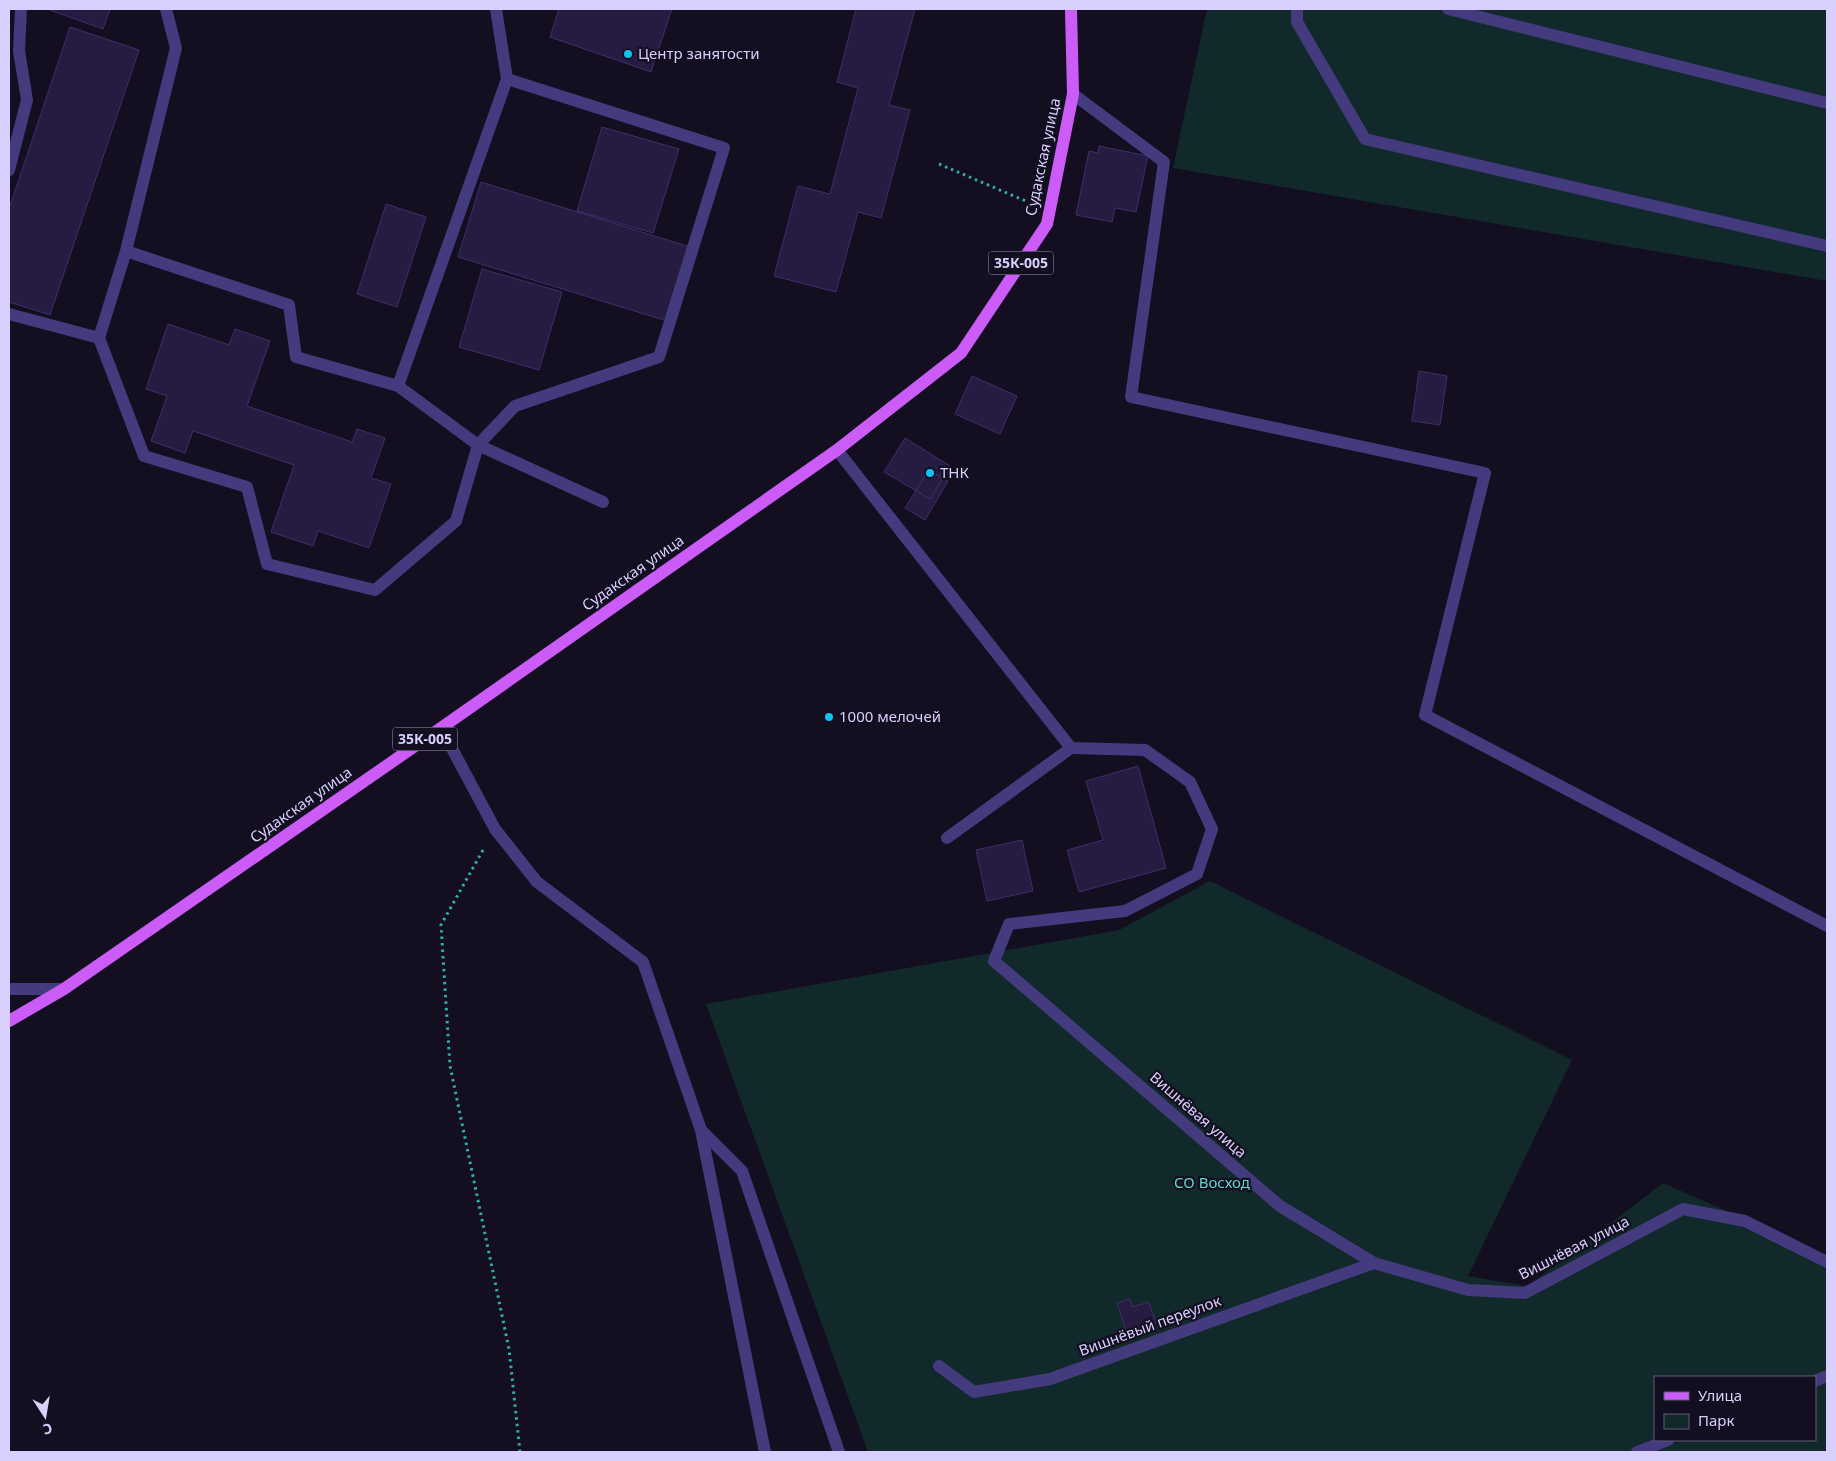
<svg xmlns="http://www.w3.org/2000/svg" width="1836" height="1461" viewBox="0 0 1836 1461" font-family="'Noto Sans',sans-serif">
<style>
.green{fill:#11292a;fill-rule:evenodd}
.building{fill:#261b40;stroke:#402e6b}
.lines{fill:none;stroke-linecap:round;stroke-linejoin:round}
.path{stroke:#33aaad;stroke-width:3;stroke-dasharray:2.5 4;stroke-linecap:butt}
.lane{stroke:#433b7d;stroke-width:12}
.street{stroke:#433b7d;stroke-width:12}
.primary{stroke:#cb5cf8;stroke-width:12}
.poi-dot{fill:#0bc3ee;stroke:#130e20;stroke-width:2}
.labels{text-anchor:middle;stroke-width:4.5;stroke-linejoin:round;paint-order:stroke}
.shield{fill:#130e20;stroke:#9e95bb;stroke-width:1}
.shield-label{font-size:14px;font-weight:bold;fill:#d9cffd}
.poi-label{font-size:15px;fill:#d9cffd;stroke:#130e20;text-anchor:start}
.street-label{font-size:15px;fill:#d9cffd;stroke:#130e20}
.park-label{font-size:15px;fill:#5fd9c5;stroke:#130e20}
</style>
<rect width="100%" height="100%" fill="#130e20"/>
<!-- green -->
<path class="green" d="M1207,9h620v272l-654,-113z
M1210,881l362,179 -104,216 60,10 135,-103 164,72v197h-959l-162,-448 413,-74zM1655,1377h160v63h-160z"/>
<!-- building -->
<path class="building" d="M47,9h63l-7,20z
M559,9h113l-21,63 -101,-35z
M856,9h59l-26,96 21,5 -29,108 -23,-6 -22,80 -62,-16 24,-90 32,8 28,-106 -21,-6z
M70,27l69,23 -89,265 -41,-13v-93z
M602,127l77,22 -26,84 -76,-22z
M1099,146l49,10 -12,56 -21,-4 -3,14 -36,-7 13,-64 9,2z
M481,182l209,65 -23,74 -209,-64z
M386,204l40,13 -29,90 -40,-13z
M482,269l80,23 -23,78 -80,-23z
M168,324l61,21 6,-16 35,12 -23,65 105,36 5,-13 28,9 -14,40 20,6 -22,64 -51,-17 -5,15 -42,-14 23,-67 -101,-34 -8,22 -34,-12 16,-45 -21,-7z
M1419,371l28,5 -7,49 -28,-4z
M972,376l45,20 -17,38 -45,-20z
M905,438l45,28 -20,33 -46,-27z
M929,470l19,11 -23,39 -20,-12z
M1138,766l28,102 -87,24 -12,-42 36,-10 -17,-59z
M1022,840l11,51 -46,10 -11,-51z
M1130,1299l2,8 17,-5 7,21 -29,10 -10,-30z"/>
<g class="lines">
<!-- path -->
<path class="path" d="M939,164l89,38
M483,850l-42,75 9,141 59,283 11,103"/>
<!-- lane -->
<path class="lane" d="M496,9l11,70 -109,307 80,59 37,-39 144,-49 65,-209 -217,-69
M1297,9v13l68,117 462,107
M1448,9l379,94
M1073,94l91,68 -33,235 354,76 -60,242 402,211
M9,170l18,-70 -8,-49 2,-42
M126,251l50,-203 -10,-39
M9,314l90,24
M398,386l-102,-29 -7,-52 -163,-54 -27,87 45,118 103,31 20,77 108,26 81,-69 22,-76 125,57
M441,728l54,101 42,53 106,80 58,168 41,41 97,281
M947,838l124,-90
M9,989h55
M701,1130l64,322"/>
<!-- street -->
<path class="street" d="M837,450l234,298 74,2 45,32 22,47 -15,45 -72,37 -116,13 -15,37 286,245 94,57 94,27 57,3 158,-84 62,12 82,41
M939,1366l35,26 76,-13 324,-116
M1815,1381l12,-5
M1637,1452l31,-12"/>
<!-- primary -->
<path class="primary" d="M9,1021l55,-32 377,-261 396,-278 124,-97 86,-129 26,-130 -2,-85"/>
</g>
<!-- markers -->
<g class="poi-dot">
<circle cx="628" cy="54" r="5"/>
<circle cx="930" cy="473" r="5"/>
<circle cx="829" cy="717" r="5"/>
</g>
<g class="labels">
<!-- shield labels -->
<g class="shield">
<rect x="988.5" y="251.5" width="65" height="23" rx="4"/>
<rect x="392.5" y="727.5" width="65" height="23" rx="4"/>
</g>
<g class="shield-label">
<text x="1021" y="268">35К-005</text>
<text x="425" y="744">35К-005</text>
</g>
<!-- poi labels -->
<g class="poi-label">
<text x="638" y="59">Центр занятости</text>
<text x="940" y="478">ТНК</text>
<text x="839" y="722">1000 мелочей</text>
</g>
<!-- street labels -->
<g class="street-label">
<text transform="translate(1043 157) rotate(-78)" y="5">Судакская улица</text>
<text transform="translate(633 573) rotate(-35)" y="5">Судакская улица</text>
<text transform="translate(301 805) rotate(-35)" y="5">Судакская улица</text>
<text transform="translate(1198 1115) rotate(41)" y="5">Вишнёвая улица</text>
<text transform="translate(1574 1248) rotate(-27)" y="5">Вишнёвая улица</text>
<text transform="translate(1150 1326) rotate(-20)" y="5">Вишнёвый переулок</text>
</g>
<!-- park labels -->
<g class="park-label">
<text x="1212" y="1188">СО Восход</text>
</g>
</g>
<!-- border -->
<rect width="1836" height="1461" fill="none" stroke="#d9cffd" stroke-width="20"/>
<!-- legend -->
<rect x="1654" y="1376" width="162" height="65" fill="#130e20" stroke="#625b78"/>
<rect x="1664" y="1392" width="25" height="8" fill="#cb5cf8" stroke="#625b78"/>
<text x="1698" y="1401" font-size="15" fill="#d9cffd">Улица</text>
<rect x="1664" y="1414" width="25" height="15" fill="#11292a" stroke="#625b78"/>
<text x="1698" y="1426" font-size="15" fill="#d9cffd">Парк</text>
<!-- north arrow -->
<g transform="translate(45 1416) rotate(168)" stroke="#130e20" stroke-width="4" paint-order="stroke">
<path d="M0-4L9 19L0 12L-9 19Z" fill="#d9cffd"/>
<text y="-8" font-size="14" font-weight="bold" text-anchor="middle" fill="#d9cffd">С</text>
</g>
</svg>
